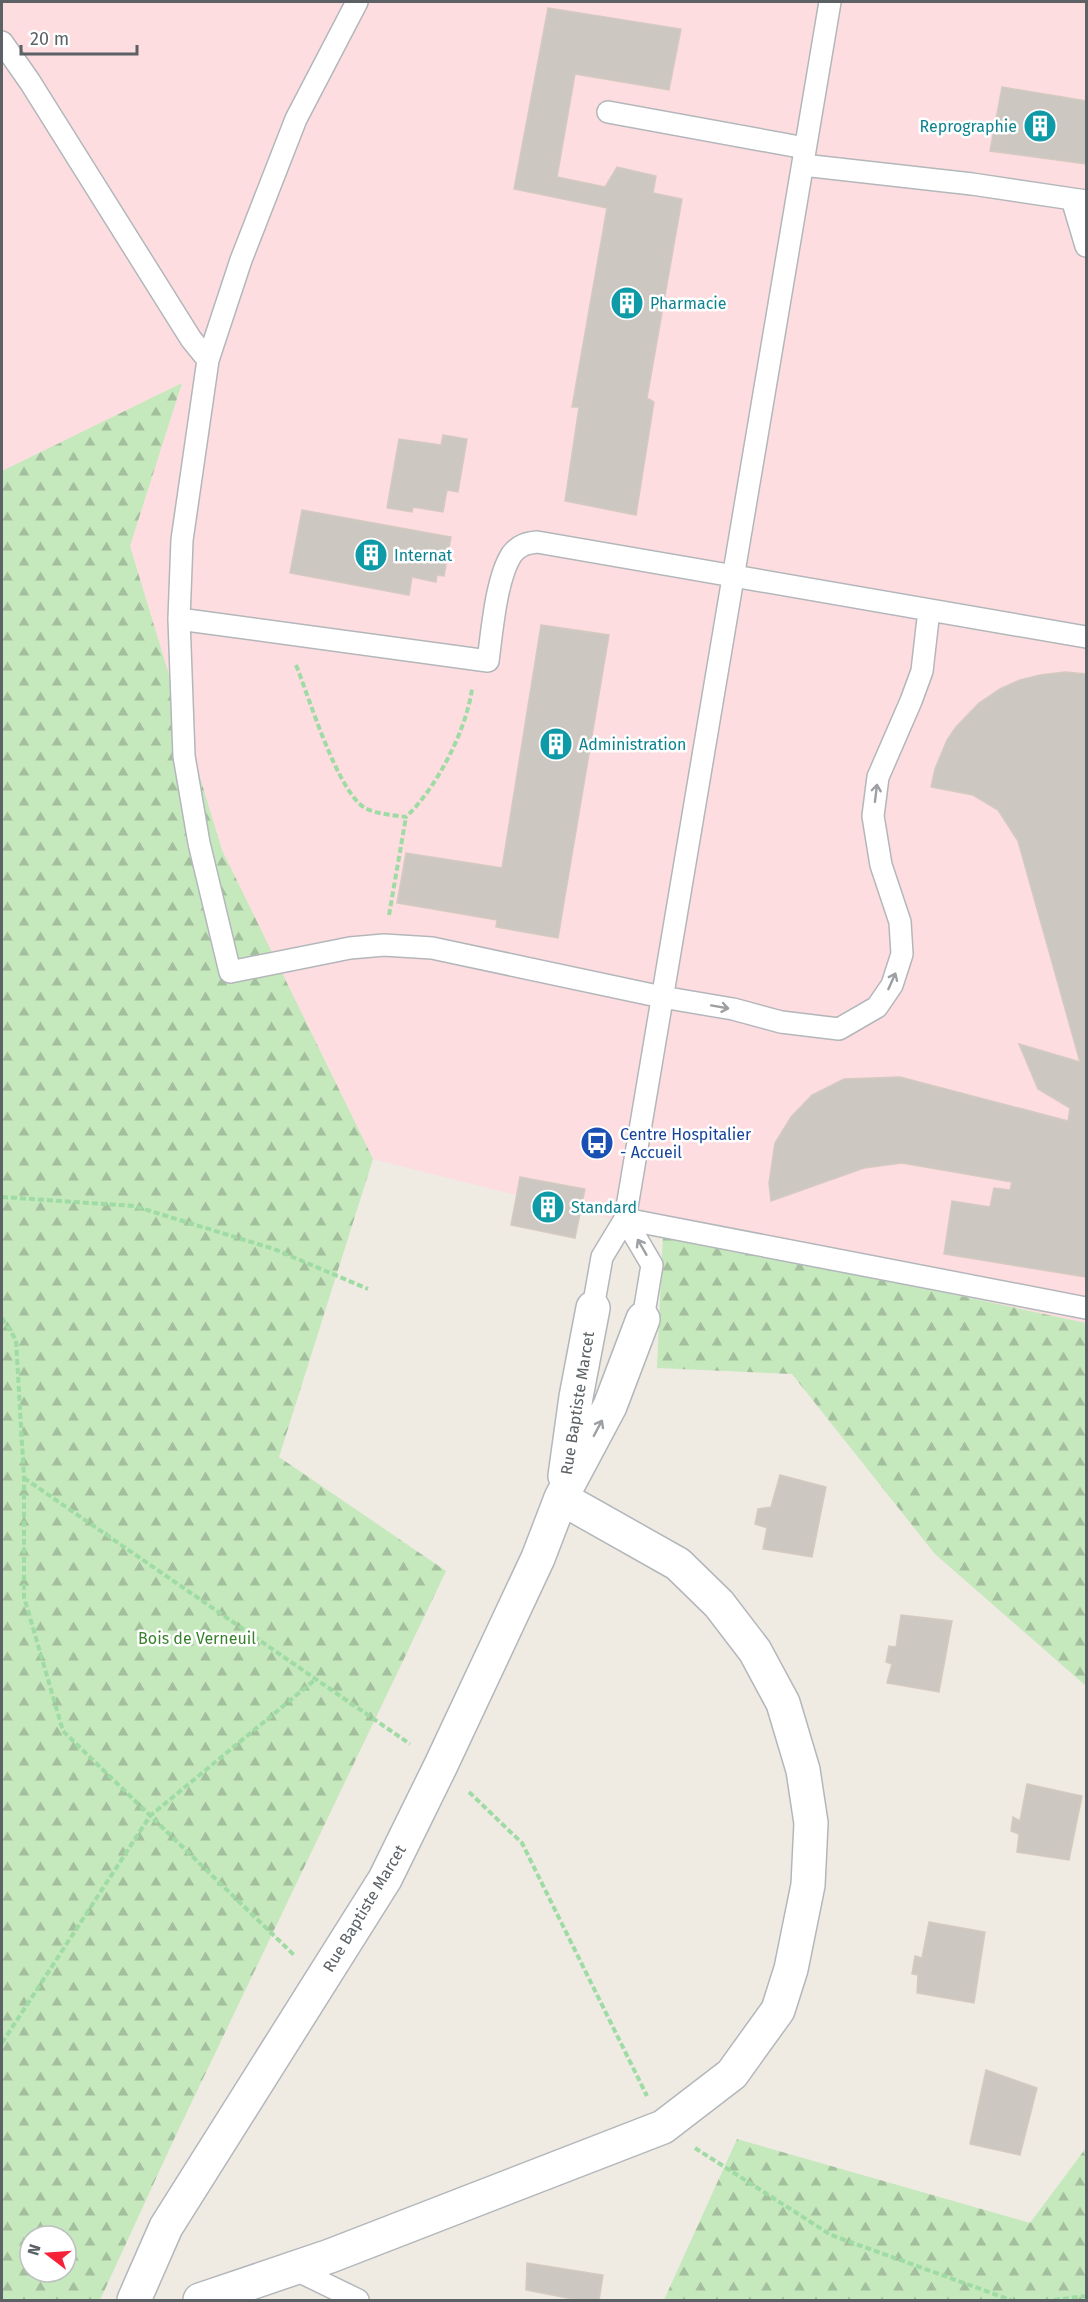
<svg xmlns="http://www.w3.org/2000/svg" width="1088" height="2302" viewBox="0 0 1088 2302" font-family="'Fira Sans',sans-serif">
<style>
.medical{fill:#fddde0}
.forest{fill:url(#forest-firs);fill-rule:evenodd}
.building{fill:#ccc7c1;stroke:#d4cac0;stroke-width:1.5}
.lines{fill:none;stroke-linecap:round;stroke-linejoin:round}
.service-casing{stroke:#b3b7bb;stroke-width:24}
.minor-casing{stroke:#b3b7bb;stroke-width:36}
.path{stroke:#9fdba4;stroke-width:4;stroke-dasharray:6 3;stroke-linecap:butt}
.service{stroke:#fff;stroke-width:21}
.minor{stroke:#fff;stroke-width:33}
.oneway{stroke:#9da0a3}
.labels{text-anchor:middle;stroke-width:5;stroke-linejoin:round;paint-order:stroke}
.culture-label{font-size:16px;fill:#0d838f;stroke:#fff;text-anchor:start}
.transit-label{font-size:16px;fill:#164399;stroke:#fff;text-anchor:start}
.street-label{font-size:16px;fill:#5b6165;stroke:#fff}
.park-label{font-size:16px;fill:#39822d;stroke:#fff}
</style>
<defs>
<pattern id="forest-firs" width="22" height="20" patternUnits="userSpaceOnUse" patternTransform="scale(1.5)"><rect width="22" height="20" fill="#c5e8bd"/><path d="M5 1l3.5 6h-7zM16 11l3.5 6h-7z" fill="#a3bf9d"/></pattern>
</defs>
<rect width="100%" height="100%" fill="#efeae2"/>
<!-- medical -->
<path class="medical" d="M2,2h1084v1321l-423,-91 -290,-73 -151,-309 -92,-304 52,-163 -180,88z"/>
<!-- forest -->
<path class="forest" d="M182,383l-52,163 92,304 151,309 -94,298 167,114 -271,566 -75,163h-98v-1829zM30,2236h36v36h-36z
M663,1232l423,91v363l-151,-132 -143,-180 -135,-6z
M737,2139l293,84 56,-75v152h-422z"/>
<!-- building -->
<path class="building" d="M548,8l133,21 -12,61 -94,-16 -18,103 48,10 12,-20 39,9 -3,17 29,6 -35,199 7,4 -18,113 -71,-14 14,-94h-7l35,-199 -93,-19z
M1002,87l84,14v63l-96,-13z
M443,435l24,4 -9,53 -11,-2 -4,22 -30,-5 -1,5 -25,-4 12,-69 42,6z
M302,510l149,27 -7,39 -7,-1 -1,7 -24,-5 -3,18 -119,-22z
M541,625l68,10 -51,303 -62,-11 1,-7 -100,-17 9,-50 96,15z
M1065,672l21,2v603l-142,-23 8,-53 38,6 4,-19 16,2 2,-8 -110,-19 -38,5 -93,33 -2,-18 6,-40 16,-26 21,-22 32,-16 56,-2 168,44 2,-13 -32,-19 -19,-45 61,18 -62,-221 -20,-31 -25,-15 -42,-8 4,-18 12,-29 9,-13 23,-24 21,-14 20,-9 20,-5z
M520,1177l65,12 -10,49 -64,-13z
M780,1475l46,12 -14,70 -49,-8 4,-21 -12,-4 3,-15 13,-2z
M901,1615l51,6 -13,71 -52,-9 5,-19 -6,-2 3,-16 7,1z
M1027,1784l55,12 -13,64 -52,-8 2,-18 -8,-3 2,-14 7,4z
M929,1922l56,10 -11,71 -57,-10 1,-18 -6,-1 3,-18 7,2z
M986,2070l51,18 -17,67 -50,-11z
M527,2263l76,12 -4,25h-21l-52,-10z"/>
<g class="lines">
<!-- service casing -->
<g class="service-casing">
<path id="service" d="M357,2l-61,117 -55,141 -33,100 -26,180 -3,79 309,42c4,-29 8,-83 24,-107 7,-9 15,-11 25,-12l549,95
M2,42l28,40 161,257 17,21
M608,112l197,36
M803,165l169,19 114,17
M1072,199l14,47
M179,619l5,137 15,87 31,129 120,-24 34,-3 48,3 230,49 71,12 48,13 58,7 38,-22 15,-22 10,-31 -2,-32 -19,-57 -8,-49 5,-39 33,-76 11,-30 7,-61
M625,1219l461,89
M625,1219l27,46 -9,54
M593,1308l9,-51 23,-38 205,-1217
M294,2269l64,31"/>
</g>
<!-- minor casing -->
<g class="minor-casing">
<path id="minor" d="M565,1476l11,-79 17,-89
M134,2300l32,-73 219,-348 56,-114 97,-207 23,-60 49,-92 33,-87
M200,2300l130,-44 333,-129 69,-53 46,-64 13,-41 17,-84 3,-62 -8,-53 -20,-67 -28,-52 -36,-47 -41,-40 -117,-66"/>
</g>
<!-- path -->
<path class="path" d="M296,665c13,32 41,126 69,143 11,6 28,7 41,9 31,-30 60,-86 66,-128
M389,915l17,-98
M2,1197l132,9 140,43 94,40
M2,1318l14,22 8,138v119l39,134 232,225
M24,1478l386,266
M469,1792l53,51 125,253
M2,2043l148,-227 166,-137
M695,2148l136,87 180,65
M1054,2300l32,-4"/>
<!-- service -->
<use href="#service" class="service"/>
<!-- minor -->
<use href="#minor" class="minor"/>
</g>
<!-- one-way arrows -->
<defs><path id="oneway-shaft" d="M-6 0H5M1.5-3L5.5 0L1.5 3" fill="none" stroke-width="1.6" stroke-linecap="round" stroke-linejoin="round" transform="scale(1.5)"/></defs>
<g class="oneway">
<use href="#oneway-shaft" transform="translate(876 793) rotate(-83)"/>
<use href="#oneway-shaft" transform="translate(892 981) rotate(-66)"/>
<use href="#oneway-shaft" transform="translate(720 1007) rotate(10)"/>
<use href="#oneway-shaft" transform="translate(642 1247) rotate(-120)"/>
<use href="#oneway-shaft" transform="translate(598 1428) rotate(-62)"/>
</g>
<!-- icons -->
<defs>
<g id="building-disc" transform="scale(1.725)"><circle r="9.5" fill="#0f9aa8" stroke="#fff"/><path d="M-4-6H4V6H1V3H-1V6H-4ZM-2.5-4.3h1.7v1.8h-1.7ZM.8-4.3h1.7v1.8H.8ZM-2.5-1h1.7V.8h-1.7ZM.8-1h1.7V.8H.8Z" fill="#fff"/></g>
<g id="bus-disc" transform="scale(1.725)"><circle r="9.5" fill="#1a4fb4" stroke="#fff"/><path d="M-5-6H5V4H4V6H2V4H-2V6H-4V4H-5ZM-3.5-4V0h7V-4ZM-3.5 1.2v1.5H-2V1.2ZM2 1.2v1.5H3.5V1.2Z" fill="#fff"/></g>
</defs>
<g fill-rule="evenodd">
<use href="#building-disc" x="1040" y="126"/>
<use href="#building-disc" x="627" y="303"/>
<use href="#building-disc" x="371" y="555"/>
<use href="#building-disc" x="556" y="744"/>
<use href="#bus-disc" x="597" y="1143"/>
<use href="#building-disc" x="548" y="1207"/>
</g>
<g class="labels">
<!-- culture labels -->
<g class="culture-label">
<text x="1017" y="132" text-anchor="end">Reprographie</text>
<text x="650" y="309">Pharmacie</text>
<text x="394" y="561">Internat</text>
<text x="579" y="750">Administration</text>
<text x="571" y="1213">Standard</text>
</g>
<!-- transit labels -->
<g class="transit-label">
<text x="620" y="1140">Centre Hospitalier<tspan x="620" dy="18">- Accueil</tspan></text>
</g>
<!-- street labels -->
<g class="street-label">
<text transform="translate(577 1403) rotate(-81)" y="6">Rue Baptiste Marcet</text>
<text transform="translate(364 1908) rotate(-59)" y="6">Rue Baptiste Marcet</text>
</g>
<!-- park labels -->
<g class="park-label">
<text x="197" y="1644">Bois de Verneuil</text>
</g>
</g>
<!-- border -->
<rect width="1088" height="2302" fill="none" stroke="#5b6165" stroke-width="6"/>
<!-- north arrow -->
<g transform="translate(48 2254) rotate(287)"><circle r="28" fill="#ffffff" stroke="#bdc0c1" stroke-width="1.5"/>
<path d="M0-4.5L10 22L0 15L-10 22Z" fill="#f62238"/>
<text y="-9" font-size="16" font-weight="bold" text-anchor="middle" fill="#5b6165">N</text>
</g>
<!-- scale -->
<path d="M21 45v9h116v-9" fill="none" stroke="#5b6165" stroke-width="3"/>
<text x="30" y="45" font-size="18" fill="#5b6165" stroke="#ffffff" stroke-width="4.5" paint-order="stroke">20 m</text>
</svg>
